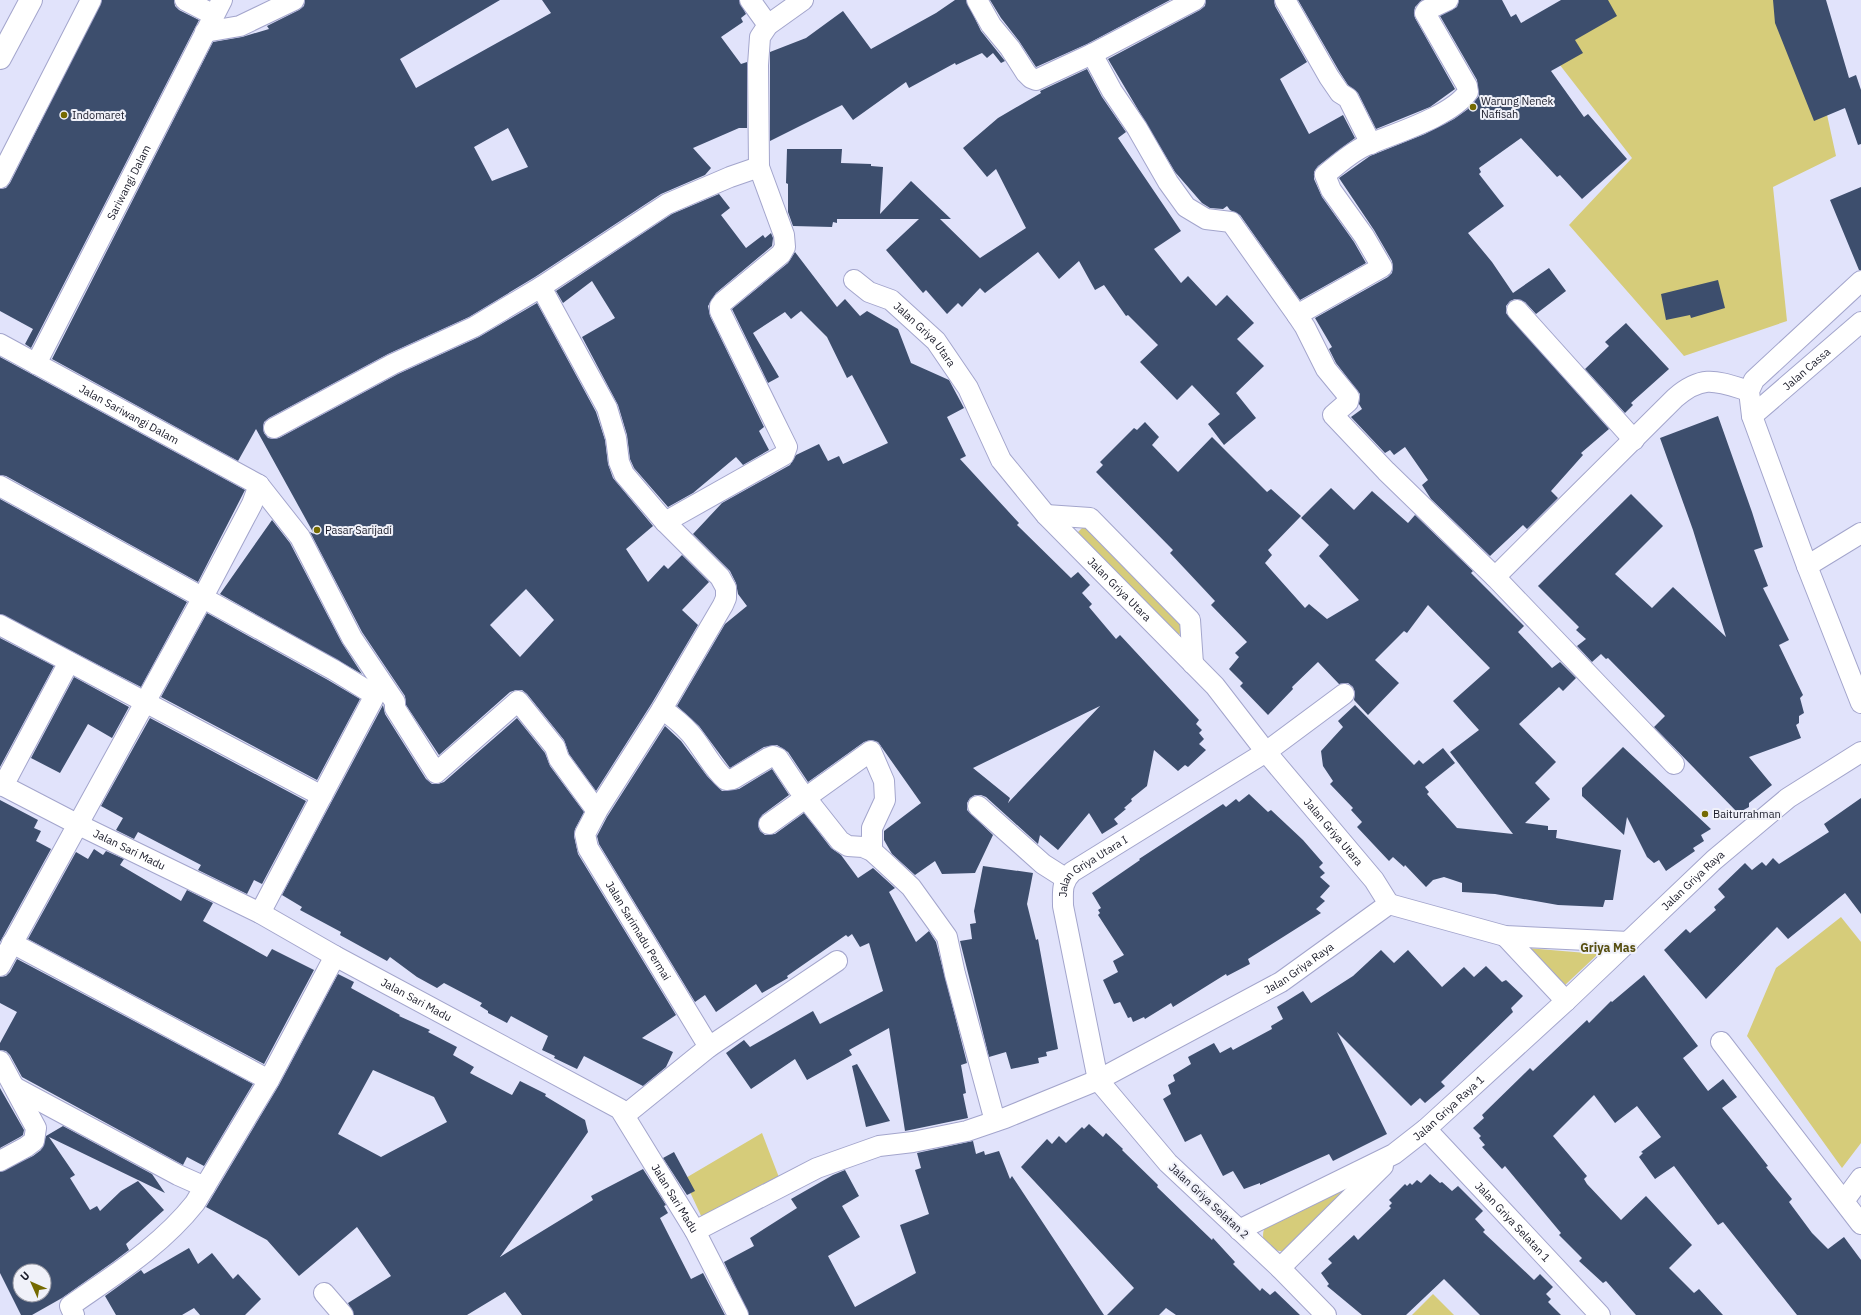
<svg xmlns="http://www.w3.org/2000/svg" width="1861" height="1315" viewBox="0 0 1861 1315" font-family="'IBM Plex Sans',sans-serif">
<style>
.green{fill:#d6cc7a}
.building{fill:#3d4e6d;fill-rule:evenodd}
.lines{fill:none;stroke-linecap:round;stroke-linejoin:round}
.minor-casing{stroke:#a3a5cc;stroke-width:22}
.tertiary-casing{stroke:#a3a5cc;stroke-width:24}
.minor{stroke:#fff;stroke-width:20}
.tertiary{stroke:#fff;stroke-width:22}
.poi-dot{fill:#756a01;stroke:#f0f1f9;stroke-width:1.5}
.labels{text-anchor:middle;stroke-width:4;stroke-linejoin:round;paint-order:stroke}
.poi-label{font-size:11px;fill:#191a28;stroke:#f0f1f9;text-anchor:start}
.street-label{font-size:11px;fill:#191a28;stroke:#f0f1f9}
.neighbourhood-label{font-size:12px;font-weight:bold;fill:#574f11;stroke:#f0f1f9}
</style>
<rect width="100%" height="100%" fill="#e1e3fb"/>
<!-- green -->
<path class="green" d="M1577,0h225l34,156 -63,31 14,134 -103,35 -115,-131 63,-67 -100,-129z
M1085,525l101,103 -10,9 -101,-102z
M1841,917l20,25v201l-19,25 -95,-132 29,-68z
M1527,948l71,6 -34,32z
M762,1133l18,47 -77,40 -19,-41z
M1351,1185l-66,66c-18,2 -28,-12 -18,-28z
M1433,1294l21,21h-42z"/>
<!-- building -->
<path class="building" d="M102,0h72l1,6 4,4 20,10 -168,328 -6,-4 8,-15 -33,-18v-122l6,-1 4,-5z
M305,0h195l-100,59 16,29 135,-75 -9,-13h197l7,14 -5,4 2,4 -22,15 20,27 6,-2v66h-8l-46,20 18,20 -6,7 -44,19 -126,83 -66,40 -81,37 -119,64 -5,4 -1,5 1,6 4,5 5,1 6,-1 119,-64 81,-37 58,-34 59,109 9,28 3,24 5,14 40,48 -27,23 22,33 16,-17 4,4 14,-14 27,27 -27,28 16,15 -46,78 -56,88 -27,-37 -5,-14 -37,-46 -5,-4h-6l-6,2 -71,63 -33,-50 -1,-9 -43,-64 -52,-100 4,2 -58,-105 -18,32 -186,-102 161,-317 29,-5 27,-8 -2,-3 32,-16 5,-4zM508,128l20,39 -36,14 -18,-34zM526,589l28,31 -34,37 -30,-32z
M955,0h11l15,31 24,30 -4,2 -8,-10 -6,5 -5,-5 -26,12 -1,-2 -46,25 -3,-6 -53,38 -11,-15 -72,36v-89l36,-14 37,-27 28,38 65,-36z
M990,0h180l-83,44 -51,23 -17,-26 -18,-23z
M1206,0h68l1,6 32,56 -27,17 29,55 34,-19 12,23 -37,28 -4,6v7l8,18 32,45 12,21 -66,37 -60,-85 -10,-5 -3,-4 -4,3 -13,-1 -8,-5 -27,-31 -67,-113 92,-49 5,-4z
M1298,0h124l-7,7 -1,6 1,5 40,71 -25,18 -54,22 -18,-36 -10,-8 -9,-14z
M1459,0h43l9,17 5,-3 5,9 40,-23h47l9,16 -42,24 8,13 -32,18 33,46 4,-3 39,45 -45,40 -22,-24 -3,2 -36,-39 -42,30 2,4 -2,2 25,32 -36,27 24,29 21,31 36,-25 17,23 -30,23 -11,-12 -10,-3 -5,2 -4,5v7l103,116 -28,24 2,2 -32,36 7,7 -31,31 -4,-4 -33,31 -59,-57 -9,-14 6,-5 -23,-33 -11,8 -4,-5 -5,3 -34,-36 11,-8 -3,-5 1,-10 -24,-31 -7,-14 3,-2 -17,-29 73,-41 4,-4 1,-6 -1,-6 -18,-31 -35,-52 31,-22 55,-22 29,-15 14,-10 11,-13 -2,-16 -37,-64 17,-9z
M1773,0h53l23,78 7,-3 5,15v54l-3,1 -13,-37 -31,13 -39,-98z
M1087,69l15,28 24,35 -8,6 63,93 -27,18 27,34 7,-7 28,30 11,-11 27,28 -17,16 27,27 -28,27 20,25 -32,27 -16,-21 12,-10 -28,-29 -15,15 -37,-38 18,-17 -30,-30 -2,1 -22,-31 -9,5 -16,-29 -20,18 -21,-27 -53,41 -5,-5 -18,19 -4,-4 -11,11 -21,-24 -3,3 -37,-43 33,-31h-82v4l-4,-1 -1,5 -39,-1 -5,-14v-28l-2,-1 1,-34h55l-1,14 30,1v2l12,1 -3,47 31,-33 40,38h-11l40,39 46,-30 -30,-59 -9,8 -24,-29 35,-30 43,-25 -1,-2z
M1861,187v83h-2l-29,-70z
M719,194l11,14 -9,7 25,33 17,-13 2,3 6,-5 2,5 -1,8 -56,47 -8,13 2,10 54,111 -5,4 10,19 -26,15 -7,-8 -43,36 -25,14 -34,-39 -4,-9 -3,-24 -9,-30 -36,-68 33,-19 -23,-37 -29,22 -7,-12 116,-77z
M795,252l42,55 8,-8 15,17 7,-5 31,18 13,34 38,17 15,28 -17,9 19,39 -6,3 59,64 -2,2 54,53 7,-6 12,13 -8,8 10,11 -3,3 27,32 4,-4 79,85 -3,4 6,6 -3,3 5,6 -5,5 7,6 -18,17 -3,-2 -7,6 -24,-21 -7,36 -16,13 1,2 -8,7 2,1 -12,10 4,5 -16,10 -13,-21 -31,37 -18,-15 -2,9 -52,-47 -5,-2h-6l-5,3 -3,5v7l26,25 -18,38 -33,1 -7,-13 -20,14 -23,-21 -8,-14v-9l37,-28 -43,-61 -7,-2 -7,2 -56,40 -20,-30 -11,-7 -13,2 -34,21 -31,-42 -22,-20 48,-82 22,-18 -9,-12 -2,-11 -6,-12 -37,-37 29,-31 68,-38 6,-10 23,-11 9,17 11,-5 4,8 45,-21 -36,-68 -5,3 -20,-41 -26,-26 -10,8 -6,-7 -32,21 26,44 -11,6 -36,-74 56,-46zM1100,706l-92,97 2,-5 -37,-30z
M1718,280l7,28 -34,10 -1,-3 -24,5 -5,-26z
M1626,323l43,46 -38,34 2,2 -8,8 -40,-44 24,-23 -4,-4z
M0,357l245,133 -47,92 -192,-106 -6,-1z
M1718,416l34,96 11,35 -9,3 14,36 -5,2 26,52 -10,5 24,50 -3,3 4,15 -5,3v7l-3,2 5,13 -52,19 23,28 -23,18v4l-11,6 -84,-86 11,-11 -57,-58 -2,1 -5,-5 -9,8 -15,-16 9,-7 -10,-9 3,-3 -41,-41 93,-92 32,32 -48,48 37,34 21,-21 53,50 -33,-107 -33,-92z
M1145,422l14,15 -7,8 26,27 34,-35 55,55 4,-3 30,27 -33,34 4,5 -7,8 40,45 4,-4 18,15 32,-19 -40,-44 10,-11 -28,-27 30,-30 23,22 18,-19 36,32 7,-8 58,56 -2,2 53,53 -6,6 34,36 8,-6 16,16 -13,13 -4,-4 -40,37 37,38 -21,21 15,16 -25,24 23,3v4h9l-1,8 65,12 -8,50h-8l-2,7 -45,-2 -63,-11 -33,-2v-9l-18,-6 -11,3 -7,7 -21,-22 -1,2 -11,-10 -4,4 -32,-34 5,-5 -11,-12 2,-2 -23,-24 3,-3 -10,-15 -2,-15 22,-24 -5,-6 17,-16 59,60 5,-5 4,4 20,-16 12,15 -30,24 4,5 -2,2 30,34 56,6 -63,-82 29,-22 -26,-29 37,-33 -62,-63 -21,28 -3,-2 -29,29 24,23 -31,32 -14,-15 1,-7 -2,-6 -5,-4 -9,1 -21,-22 -26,25 1,2 -25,26 -28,-29 3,-3 -14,-14 10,-12 -4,-4 12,-11 -36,-37 4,-4 -45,-48 3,-3 -77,-78 7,-7 -3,-3 34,-34 3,2z
M0,499l187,103 -46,85 -141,-73z
M272,520l18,23 52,100 20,31 -142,-80z
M207,613l121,67 32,19 -43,81 -156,-83z
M0,638l54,28 -54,101z
M74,677l55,30 -17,31 -24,-14 -28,49 -29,-15z
M383,705l2,9 41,65 6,5h6l6,-2 73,-64 28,35 5,13 34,46 -9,17 -1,7 4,18 98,161 -34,23 31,14 -7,15 -23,19 -59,-30 -7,13 -23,-11 1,-2 -13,-6 6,-14 -37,-20 -4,7 -19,-10v-2l-8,-5 2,-3 -38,-20 -7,5 -20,-11 -27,-20 -3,4 -47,-26 1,-3 -41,-22 2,-3 -20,-12z
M150,718l156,83 -44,83 -8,-4 -7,14 -49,-24 3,-5 -63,-33 -4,7 -18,-9 7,-12 -22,-12z
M665,726l16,15 26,35 15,15 17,-2 33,-20 17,26 -27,20 -4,10 2,6 5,4 10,-1 29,-21 27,35 10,7 17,23 15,-10 22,20 -6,4 27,50 13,-11 7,11 31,121 -6,2 5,28 -3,1 5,24 -63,13 -16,-103 -40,22 3,5 -45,25 -12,-21 -44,30 -25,-36 18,-13 6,7 63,-36 7,13 63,-33 -14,-48 -9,4 -8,-13 -4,3 -2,-2 -59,41 1,2 -26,15 -6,-9 -40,28 -11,-17 -10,7 -96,-158 -2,-8 10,-19z
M1623,747l88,82 -10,6 3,6 -11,7 2,3 -29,20 -7,-11 -5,3 -7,-6 -20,-40 -3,18 -42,-39v-8z
M1249,794l19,18 3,-2 32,30 20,23 -4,4 6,6 -5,4 10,9 -10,11 5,4 -9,8 5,4 -73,46 2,5 -23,12 -1,-2 -53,33 -2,-4 -26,16 -1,-2 -11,5 -2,-5 -3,1 -8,-16 -6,2 -11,-24 15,-8 -5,-11 11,-6 -26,-40 2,-2 -2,-3 3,-2 -9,-15 48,-33 -1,-1 84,-55 3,3 10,-8 3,3z
M1861,798v116l-16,-21 -57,46 -11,-12 -71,72 -42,-49 22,-21 4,4 26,-23 -2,-3 11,-10 -7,-8 27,-26 7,7 10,-8 4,4 7,-8 6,6 50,-32 -5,-8z
M0,800l38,20 -4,8 7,3 -5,10 15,8 -51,93z
M94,849l9,6 3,-4 18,8 -4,6 61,36 6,-11 26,13 -10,18 64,36 5,-8 42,21 -50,94 -236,-125 48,-87 12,7z
M983,866l50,7 -6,31 9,36 2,-1 20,110 -12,3 1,4 -9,2 1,5 -28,6 -5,-17 -17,5 -29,-116 12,-2 -2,-15 6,-1 -2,-12z
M1381,950l13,13 14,-13 34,37 22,-20 10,10 12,-11 16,16 4,-2 17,16 -12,12 2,4 -72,70 4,4 -20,17 -5,-5 -9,8 -74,-74 50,102 -54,27 -4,-7 -69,31v-2l-16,6 -11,-18 -10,5 -22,-42 -16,8 -22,-43 8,-5 -3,-9 7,-4 -2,-6 18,-11 -3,-7 26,-14 6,10 11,-6 2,3 39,-21 -1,-3 12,-7 -6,-12 26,-16 8,12 42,-27z
M17,959l236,125 -49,82 -17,-9 -4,8 -161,-88 -12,-22 -4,-4 -6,-1v-7l17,-31 -17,-9v-26l6,-1 4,-4z
M338,974l16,8 -3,6 49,27 -1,1 31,14 -2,2 29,15 -4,8 21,12 -4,6 42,22 8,-14 26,13 -1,2 40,24 3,12 -88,125 93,-57 -2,-4 52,-27 23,36 -2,1 4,7 -8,5 31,61 12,-6 22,42h-203l-17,-23 -38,23h-113l-6,-12 43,-27 -34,-49 -58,49 -32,-36 -61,-33 73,-122zM373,1070l61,27 13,25 -66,35 -43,-23z
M1644,975l54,71 -15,12 25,33 15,-12 14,18 -15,11 28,35 18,23 -2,1 26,32 -3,3 23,31 16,16 16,-12 17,23v55h-64l-74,-93 -5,3 -44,-59 -19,13 -16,-22 4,-4 -2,-1 20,-15 -24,-31 -22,17 -21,-28 -41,41 34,40 -3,3 3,5 34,36 25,-24 46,49 -23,23 25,25 5,-4 24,26h-87l-30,-34 -3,2 -24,-22 3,-3 -23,-23 2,-2 -56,-67 -3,3 -20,-22 3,-2 -6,-7 2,-2 -8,-8 11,-10 -2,-3 48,-47 3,3 54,-51 2,3 22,-22 1,1z
M857,1064l33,57 -24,6 -14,-61z
M0,1088l24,42 -1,5 -3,2 -20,11z
M1089,1124l14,13 3,-4 17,16 -1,1 36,35 -1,2 55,53 1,-2 22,24 -2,2 27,27 2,-3 8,7 5,-4 25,24h-124l-10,-7 -7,7h-52l27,-27 -113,-121 26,-28 5,5 7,-8 7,7 16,-16 2,2z
M63,1126l89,48 13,19 -116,-56 26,38 -5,3 20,32 7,-4 3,5 21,-20 17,-10 26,29 -38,34 3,6 -16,12 -51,36 -30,17h-11l-21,-42v-101l33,-16 8,-6 5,-14zM20,1271h24v24h-24z
M973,1141l3,13 8,-3 1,4 14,-4 11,28 2,-3 92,139h-355l-25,-53 30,-16 -4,-8 47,-30 -6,-9 42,-24 12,-5 14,26 -17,10 18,31 -32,19 27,51 61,-34 -16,-48 29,-11 -14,-44 6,-2 -4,-15z
M674,1152l21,39 -8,4 -24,-37z
M1430,1174l10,9 2,-1 10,9 6,-5 25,25 -8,8 10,11 -2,2 51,48 6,-6 13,13 -7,7 5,5 -3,3 13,13h-81l-36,-36 -38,36h-44l-35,-29 2,-2 -8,-11 11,-10 -4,-4 26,-24 4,5 33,-32 -2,-2 3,-3 -3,-3 16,-16 2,2 3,-3 2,2 5,-5 4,3z
M189,1248l9,16 14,-11 21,26 5,-5 23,25 -16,16h-45l-6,-7 -12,7h-66l-11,-19 36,-26 3,4z"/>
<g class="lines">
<!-- minor casing -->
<g class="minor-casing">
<g id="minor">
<path d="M185,0l29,15"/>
<path d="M750,0l18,25"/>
<path d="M977,0l14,25 19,23 16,25 5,5 5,2 56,-26 103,-54"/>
<path d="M1285,0l44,77 11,16 8,5 23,46"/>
<path d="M205,32l35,-6 54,-26"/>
<path d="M1092,54l20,37 25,37 31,54 18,25 20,12 25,3 66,93 8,12 21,42 23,28 -1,5 -15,13 53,56 109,106 179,187"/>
<path d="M0,178l91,-178"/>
<path id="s1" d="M854,280l15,12 22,8 45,41 32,47 33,72 45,55 169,171 51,66 108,128 15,24"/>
<path d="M1861,281l-107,99 -5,11 3,25 55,150 54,137"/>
<path id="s2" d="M541,287l66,121 9,30 3,24 5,12 41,48 55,55 6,11v10l-3,7 -61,104 -65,102 -12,23 3,14 121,199"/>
<path d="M1517,310l117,130"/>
<path d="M1297,315l85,-48 -18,-31 -33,-46 -6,-15c12,-10 25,-22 40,-29 27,-12 86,-29 103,-54l-1,-6 -42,-73 2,-3 21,-10"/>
<path id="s3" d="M0,344l259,141 41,52 52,101 43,64v6l41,65 82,-72 37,46 4,12 38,52"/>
<path id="s4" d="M36,364l186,-364"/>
<path id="s5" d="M1752,416l109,-94"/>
<path d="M274,428l119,-64 81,-37 67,-40 126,-83 63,-27 29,-10"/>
<path d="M0,486l334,184 34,21 6,6 -114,216"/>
<path d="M1046,515l44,3 100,102 3,44"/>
<path d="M665,522l119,-67 3,-8 -67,-136v-5l3,-4 58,-48 4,-7 -1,-12 -25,-68 -1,-102 2,-28 8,-12 35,-25"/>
<path d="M1807,566l54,-33"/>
<path d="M1495,577l180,-179c28,-24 41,-17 74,-7"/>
<path d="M0,625l322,171"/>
<path d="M662,709c10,7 20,15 28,24 13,15 21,34 36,47l7,-1 35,-21 5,-2 5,2 20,30 42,53 8,5 15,1 9,4 10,9 29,27 36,50 8,37 40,147"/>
<path id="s6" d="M0,784l77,40 183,89 75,43 285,153 75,122 43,84"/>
<path d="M3,786l66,-124"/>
<path d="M978,806l65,58 22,14"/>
<path d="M769,824l102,-73 13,30 1,19 -13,28v23"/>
<path d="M1505,936l61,65"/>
<path d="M12,943l257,137"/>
<path d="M0,966l203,-369 49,-93 7,-19"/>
<path d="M1721,1042l140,182"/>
<path d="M0,1061l36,67 -2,13 -8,6 -26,14"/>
<path d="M16,1088l162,87 27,12"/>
<path d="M625,1115l84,-68 128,-86"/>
<path id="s7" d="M1426,1129l174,186"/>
<path d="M1844,1201l17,-23"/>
<path id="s8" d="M1239,1230l155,-76 32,-25 140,-128 148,-141 74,-62 73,-46"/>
<path id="s9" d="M695,1231l122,-63 62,-22 34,-4 54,-11 38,-13 93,-38 183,-98 108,-78 116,32 124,6"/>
<path d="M1280,1268l103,-102"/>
<path d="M324,1293l19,22"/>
<path d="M74,1315l-4,-9c44,-31 91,-60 125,-103l74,-123 66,-124"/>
<path id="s10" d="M1326,1315l-46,-47 -112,-105 -70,-83 -35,-174c0,-14 -2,-23 9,-34l194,-120 78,-58"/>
</g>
</g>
<!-- tertiary casing -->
<g class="tertiary-casing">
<path id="tertiary" d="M0,58l31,-58"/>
</g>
<!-- minor -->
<use href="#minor" class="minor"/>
<!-- tertiary -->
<use href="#tertiary" class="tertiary"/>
</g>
<!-- markers -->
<g class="poi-dot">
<circle cx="1473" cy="107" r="4"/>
<circle cx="64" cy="115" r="4"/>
<circle cx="317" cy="530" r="4"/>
<circle cx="1705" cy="814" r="4"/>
</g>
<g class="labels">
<!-- poi labels -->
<g class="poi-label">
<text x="1481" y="105">Warung Nenek<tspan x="1481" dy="13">Nafisah</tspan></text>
<text x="72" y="119">Indomaret</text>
<text x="325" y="534">Pasar Sarijadi</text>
<text x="1713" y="818">Baiturrahman</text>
</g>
<!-- street labels -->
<g class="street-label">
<text dy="4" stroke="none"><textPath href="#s4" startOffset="204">Sariwangi Dalam</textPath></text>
<text dy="4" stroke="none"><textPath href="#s1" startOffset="91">Jalan Griya Utara</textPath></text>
<text dy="4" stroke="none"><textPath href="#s5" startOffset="72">Jalan Cassa</textPath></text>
<text dy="4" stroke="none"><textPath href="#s3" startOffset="147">Jalan Sariwangi Dalam</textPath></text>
<text dy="4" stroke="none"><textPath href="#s1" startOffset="415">Jalan Griya Utara</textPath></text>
<text dy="4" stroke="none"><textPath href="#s1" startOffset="739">Jalan Griya Utara</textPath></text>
<text dy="4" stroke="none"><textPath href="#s6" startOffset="145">Jalan Sari Madu</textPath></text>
<text dy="4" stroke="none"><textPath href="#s10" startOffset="560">Jalan Griya Utara I</textPath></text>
<text dy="4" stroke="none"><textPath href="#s8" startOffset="578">Jalan Griya Raya</textPath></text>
<text dy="4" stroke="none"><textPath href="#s2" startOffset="756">Jalan Sarimadu Permai</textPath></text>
<text dy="4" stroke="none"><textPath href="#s9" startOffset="663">Jalan Griya Raya</textPath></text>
<text dy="4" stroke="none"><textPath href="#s6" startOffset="469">Jalan Sari Madu</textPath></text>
<text dy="4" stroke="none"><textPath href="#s8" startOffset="244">Jalan Griya Raya 1</textPath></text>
<text dy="4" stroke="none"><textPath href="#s6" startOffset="805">Jalan Sari Madu</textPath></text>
<text transform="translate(1209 1201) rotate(43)" y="4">Jalan Griya Selatan 2</text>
<text dy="4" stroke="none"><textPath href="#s7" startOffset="127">Jalan Griya Selatan 1</textPath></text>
</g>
<!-- neighbourhood labels -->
<g class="neighbourhood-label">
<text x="1608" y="952">Griya Mas</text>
</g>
</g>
<!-- north arrow -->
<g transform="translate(32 1283) rotate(315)"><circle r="19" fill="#f0f1f9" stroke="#9a9ba5"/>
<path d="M0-3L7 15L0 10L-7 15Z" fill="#756a01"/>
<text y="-6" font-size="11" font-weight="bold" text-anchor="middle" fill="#191a28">U</text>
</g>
</svg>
